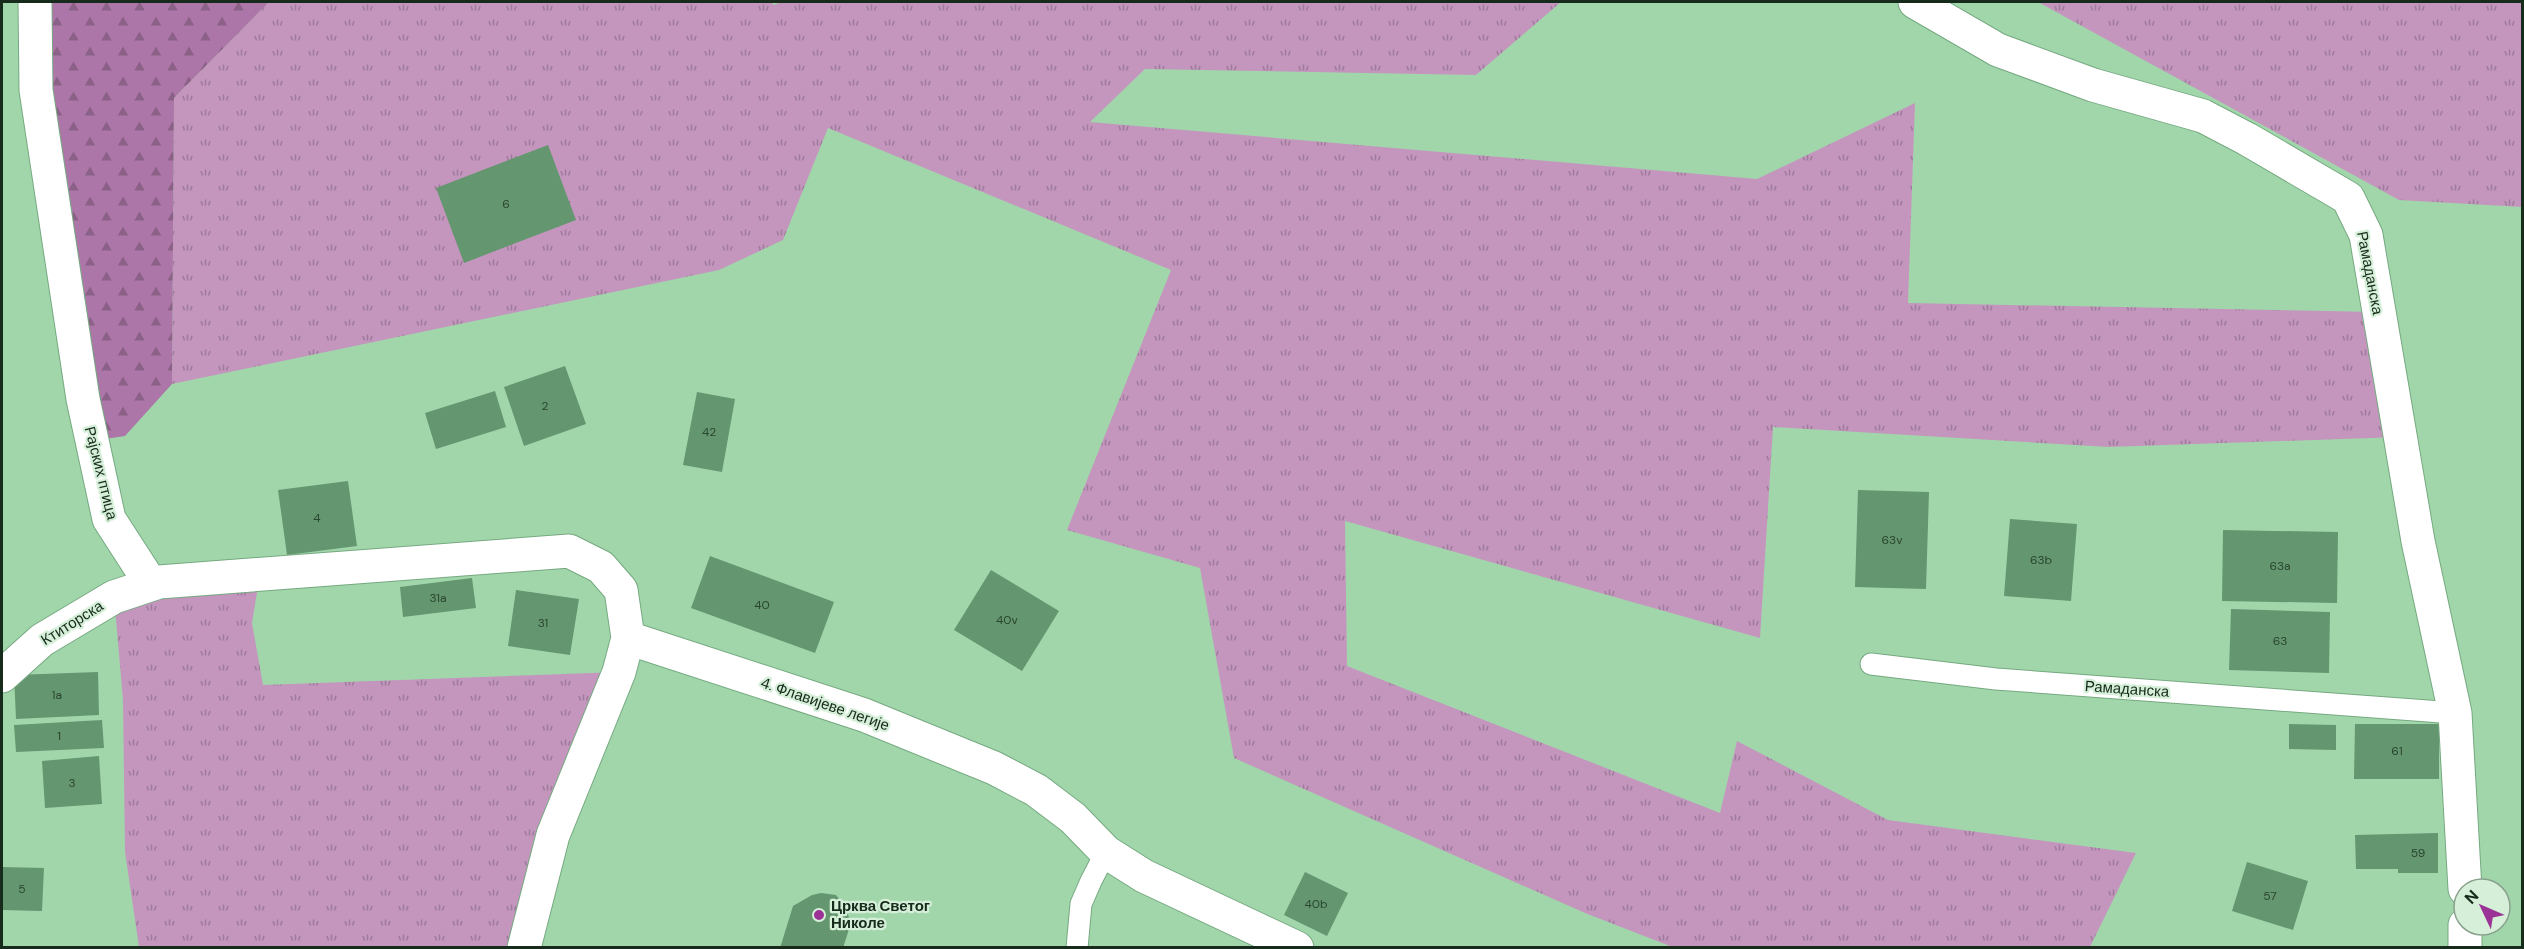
<svg xmlns="http://www.w3.org/2000/svg" width="2524" height="949" viewBox="0 0 2524 949" font-family="'DM Sans',sans-serif">
<style>
.grass{fill:url(#grass-tufts)}
.forest{fill:url(#forest-firs)}
.building{fill:#64966f}
.lines{fill:none;stroke-linecap:round;stroke-linejoin:round}
.service-casing{stroke:#76a980;stroke-width:23}
.minor-casing{stroke:#76a980;stroke-width:35}
.service{stroke:#fff;stroke-width:21}
.minor{stroke:#fff;stroke-width:33}
.poi-dot{fill:#9b3396;stroke:#d5efd9;stroke-width:2}
.labels{text-anchor:middle;stroke-width:4.5;stroke-linejoin:round;paint-order:stroke}
.number-label{font-size:12px;fill:#2a4630}
.street-label{font-size:15px;fill:#162b1b;stroke:#d5efd9}
.poi-label{font-size:15px;font-weight:bold;fill:#162b1b;stroke:#d5efd9;text-anchor:start}
</style>
<defs>
<pattern id="grass-tufts" width="24" height="20" patternUnits="userSpaceOnUse" patternTransform="scale(1.5)"><rect width="24" height="20" fill="#c496be"/><path d="M3 7l-1-3M5 7V3M7 7l1-3M15 17l-1-3M17 17v-4M19 17l1-3" fill="none" stroke="#9e7b9a"/></pattern>
<pattern id="forest-firs" width="22" height="20" patternUnits="userSpaceOnUse" patternTransform="scale(1.5)"><rect width="22" height="20" fill="#ad76a8"/><path d="M5 1l3.5 6h-7zM16 11l3.5 6h-7z" fill="#8c6188"/></pattern>
</defs>
<rect width="100%" height="100%" fill="#a1d6ab"/>
<!-- grass -->
<path class="grass" d="M269,2h502l3,3 7,-3h780l-85,73 -331,-6 -55,53 667,57 158,-76 -7,200 471,9 21,125 -291,10 -336,-20 -13,211 -415,-117 2,145 373,147 17,-72 151,79 248,33 -46,94 -415,1 -90,-35 -351,-155 -34,-190 -133,-38 104,-260 -343,-142 -45,112 -64,30 -547,114 2,-286z
M2038,2l484,1v204l-123,-7z
M260,574l-8,49 11,62 356,-13 -95,275h-385l-14,-95 -2,-152 -9,-103z"/>
<!-- forest -->
<path class="forest" d="M35,2h234l-95,96 -2,286 -47,52 -33,5z"/>
<!-- building -->
<path class="building" d="M548,145l28,75 -112,43 -28,-75z
M565,366l21,58 -62,22 -20,-59z
M495,391l11,36 -70,22 -11,-36z
M697,392l38,7 -13,73 -39,-7z
M348,481l9,65 -70,9 -9,-65z
M1858,490l71,2 -3,97 -71,-2z
M2010,519l67,5 -6,77 -67,-5z
M2223,530l115,2 -1,71 -115,-2z
M710,556l124,46 -19,51 -124,-45z
M991,570l68,41 -37,60 -68,-41z
M472,578l4,30 -73,9 -3,-30z
M516,590l63,9 -9,56 -62,-9z
M2231,609l99,3 -1,61 -100,-3z
M98,672l1,43 -83,4 -2,-44z
M102,720l2,28 -88,4 -2,-27z
M2289,724l47,1v25l-47,-1z
M2355,724h84v55h-85z
M99,756l3,48 -57,4 -3,-47z
M2438,833v40h-40v-4h-42l-1,-34z
M2247,862l61,19 -15,49 -61,-19z
M2,867l42,1 -2,43 -40,-1z
M1305,872l43,21 -21,43 -43,-21z
M821,893l15,2 9,11 6,17 -8,25h-63l13,-42 19,-11z"/>
<g class="lines">
<!-- service casing -->
<g class="service-casing">
<path id="service" d="M1871,664l125,15 459,34
M1077,948l4,-44 10,-23 15,-29"/>
</g>
<!-- minor casing -->
<g class="minor-casing">
<path id="minor" d="M35,2l1,88 47,309 26,120 42,65
M1915,2l83,48 95,35 110,31 44,23 101,59 18,37 52,306 37,172 10,176
M628,638l236,77 130,53 42,22 37,28 33,34 38,24 153,72
M2,676l40,-36 72,-43 45,-15 410,-31 32,16 20,23 7,48 -9,34 -66,163 -29,113
M2465,925v23"/>
</g>
<!-- service -->
<use href="#service" class="service"/>
<!-- minor -->
<use href="#minor" class="minor"/>
</g>
<!-- markers -->
<circle class="poi-dot" cx="819" cy="915" r="6"/>
<g class="labels">
<!-- number labels -->
<g class="number-label">
<text x="506" y="208">6</text>
<text x="545" y="410">2</text>
<text x="709" y="436">42</text>
<text x="317" y="522">4</text>
<text x="1892" y="544">63v</text>
<text x="2041" y="564">63b</text>
<text x="2280" y="570">63a</text>
<text x="438" y="602">31a</text>
<text x="762" y="609">40</text>
<text x="1007" y="624">40v</text>
<text x="543" y="627">31</text>
<text x="2280" y="645">63</text>
<text x="57" y="699">1a</text>
<text x="59" y="740">1</text>
<text x="2397" y="755">61</text>
<text x="72" y="787">3</text>
<text x="2418" y="857">59</text>
<text x="22" y="893">5</text>
<text x="2270" y="900">57</text>
<text x="1316" y="908">40b</text>
</g>
<!-- street labels -->
<g class="street-label">
<text transform="translate(2370 273) rotate(79)" y="5">Рамаданска</text>
<text transform="translate(101 473) rotate(76)" y="5">Рајских птица</text>
<text transform="translate(72 623) rotate(-32)" y="5">Ктиторска</text>
<text transform="translate(2127 689) rotate(4)" y="5">Рамаданска</text>
<text transform="translate(825 704) rotate(19)" y="5">4. Флавијеве легије</text>
</g>
<!-- poi labels -->
<g class="poi-label">
<text x="831" y="911">Црква Светог<tspan x="831" dy="17">Николе</tspan></text>
</g>
</g>
<!-- border -->
<rect width="2524" height="949" fill="none" stroke="#162b1b" stroke-width="6"/>
<!-- north arrow -->
<g transform="translate(2482 907) rotate(314)"><circle r="28" fill="#d5efd9" stroke="#89a18d" stroke-width="1.5"/>
<path d="M0-4.5L10 22L0 15L-10 22Z" fill="#9b3396"/>
<text y="-9" font-size="16" font-weight="bold" text-anchor="middle" fill="#162b1b">N</text>
</g>
</svg>
